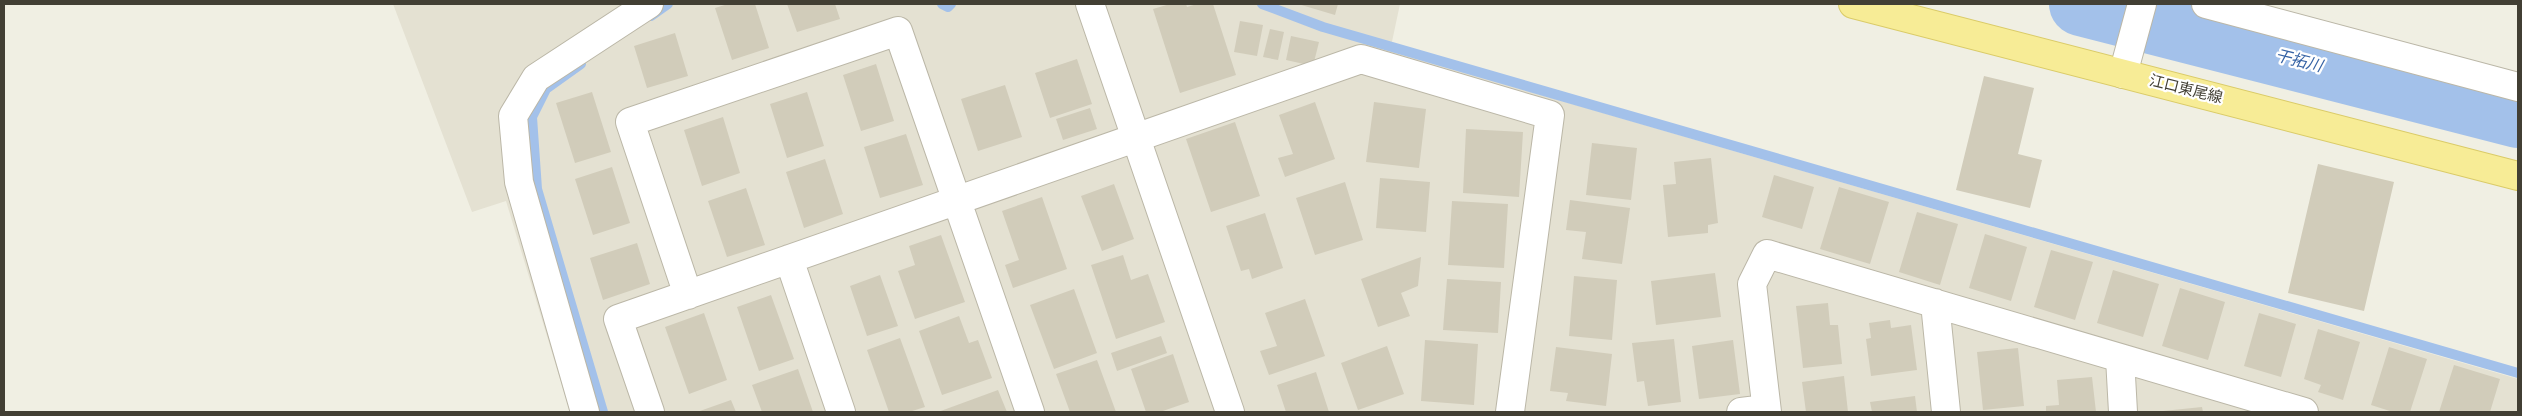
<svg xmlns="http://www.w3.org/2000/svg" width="2522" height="416" viewBox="0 0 2522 416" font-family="'PT Sans Narrow','Noto Sans JP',sans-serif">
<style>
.residential{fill:#e4e1d2}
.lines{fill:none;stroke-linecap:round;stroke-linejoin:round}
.stream{stroke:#a3c1ea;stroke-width:10}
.river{stroke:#a3c1ea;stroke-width:64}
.building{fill:#d1ccba}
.minor-casing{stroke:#bbb7a7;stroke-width:30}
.major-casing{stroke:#dacb68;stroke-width:30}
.minor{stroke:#fff;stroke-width:28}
.major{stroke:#f7ec96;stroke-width:28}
.labels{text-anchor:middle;stroke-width:4.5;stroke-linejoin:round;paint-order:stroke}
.street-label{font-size:15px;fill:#423f34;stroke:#fff}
.water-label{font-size:16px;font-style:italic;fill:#3663a5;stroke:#fff}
</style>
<rect width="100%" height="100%" fill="#f0efe3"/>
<!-- residential -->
<path class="residential" d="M393,4h1007l-10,47 1128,328v33h-1948l-64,-211 -34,11z"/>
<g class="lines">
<!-- stream -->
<path class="stream" d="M942,4l6,3 3,-3
M1262,4l61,23 1195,346
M651,16l17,-12
M581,64l-35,25 -14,28 5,72 66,223"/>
<!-- river -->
<path class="river" d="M2081,4l437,112"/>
</g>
<!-- building -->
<path class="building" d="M728,4h27l14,44 -37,12 -17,-52z
M787,4h48l5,15 -43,13z
M1170,4h16l1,3 10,-3h16l23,71 -56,18 -27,-84z
M1298,4h40l-3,11z
M1240,21l23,4 -6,31 -23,-4z
M1270,29l14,3 -6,28 -15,-3z
M675,33l13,43 -41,12 -13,-42z
M1291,36l28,6 -6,24 -27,-6z
M1077,59l15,45 -42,14 -15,-45z
M876,64l18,57 -33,10 -18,-56z
M1984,76l50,12 -16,66 24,6 -12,48 -74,-18z
M1005,85l17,52 -44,14 -17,-52z
M592,92l19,60 -36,11 -19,-60z
M807,92l17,54 -37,12 -17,-54z
M1315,102l20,57 -50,18 -7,-19 15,-4 -14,-39z
M1374,102l52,7 -7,59 -53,-6z
M1090,108l7,21 -34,11 -7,-21z
M723,117l17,56 -38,13 -18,-56z
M1235,122l25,74 -49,16 -25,-73z
M1466,129l57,3 -4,65 -56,-4z
M906,134l17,51 -43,13 -16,-51z
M1592,143l45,5 -6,52 -45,-5z
M1711,158l7,65 -10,2v8l-40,4 -5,-52 13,-1 -2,-22z
M825,159l18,55 -39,14 -18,-56z
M2318,164l76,18 -30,129 -76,-18z
M612,167l18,56 -37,12 -18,-56z
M1774,175l40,12 -12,42 -40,-12z
M1380,178l50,4 -4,50 -50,-4z
M1345,182l18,58 -48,15 -19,-57z
M1114,184l20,55 -32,12 -21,-55z
M1839,187l50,15 -19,62 -50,-15z
M746,188l19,57 -38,12 -19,-56z
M1042,197l25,72 -54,19 -8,-23 14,-5 -17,-49z
M1570,200l60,8 -8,56 -40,-5 4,-27 -20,-2z
M1452,201l56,3 -4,64 -56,-3z
M1917,212l41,12 -18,61 -41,-13z
M1265,213l18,55 -31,11 -3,-10 -8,2 -15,-45z
M1985,234l42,13 -16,54 -42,-13z
M941,235l24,67 -50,17 -17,-48 17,-6 -6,-19z
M637,243l13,41 -47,16 -13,-42z
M2051,250l42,12 -18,58 -41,-13z
M1123,255l8,25 17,-6 17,48 -49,17 -25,-74z
M1421,257l-3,29 -17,7 9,23 -32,11 -17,-48z
M2113,270l46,14 -16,53 -46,-14z
M1715,273l6,44 -65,8 -5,-44z
M880,275l18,51 -31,10 -17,-50z
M1574,276l43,4 -5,60 -43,-4z
M1447,279l54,3 -3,51 -55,-3z
M2180,288l45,14 -17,58 -46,-14z
M1074,289l23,64 -43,16 -24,-64z
M771,295l23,64 -35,12 -22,-64z
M1305,299l20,57 -56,19 -9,-24 17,-5 -12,-33z
M1828,303l2,22h8l4,39 -39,4 -7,-62z
M704,313l23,67 -38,14 -24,-67z
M2259,313l37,11 -15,53 -37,-11z
M959,316l10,27 9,-3 14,38 -50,17 -23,-64z
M1890,320l1,8 20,-3 6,45 -46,6 -5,-37 5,-1 -2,-15z
M2318,329l42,13 -17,58 -25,-8 3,-7 -17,-6z
M1161,336l6,17 -50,18 -6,-18z
M900,338l25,69 -16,5h-20l-22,-62z
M1674,339l7,63 -33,4 -4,-25 -7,1 -5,-39z
M1425,340l53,4 -4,61 -53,-4z
M1733,340l7,54 -41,5 -7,-53z
M1387,346l17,48 -46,16 -17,-47z
M1556,347l56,7 -6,52 -40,-5 2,-8 -18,-2z
M2389,347l38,12 -17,53h-17l-22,-7z
M2018,348l6,58 -41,4 -6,-58z
M1173,354l16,48 -29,10h-14l-15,-43z
M1097,360l19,52h-46l-14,-38z
M2454,365l46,14 -10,33h-51z
M798,369l15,43h-51l-10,-27z
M1316,372l13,40h-43l-9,-27z
M1844,376l4,36h-42l-4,-30z
M2092,377l4,35h-50v-6l13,-1 -2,-25z
M998,390l9,22h-69z
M1915,396l2,16h-45l-2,-10z
M731,400l5,12h-39z
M2202,407l1,5h-40v-1z"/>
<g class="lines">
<!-- minor casing -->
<g class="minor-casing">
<path id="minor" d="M1090,4l140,408
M2206,4l312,83
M2123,74l19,-70
M789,259l52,153
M688,295l-58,-173 268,-91 132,381
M1935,303l11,109
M2120,358l3,54
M585,412l-66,-230 -6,-66 23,-38 113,-74
M650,412l-32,-93 743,-260 189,56 -40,297
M1741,412l25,-3
M1767,412l-15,-128 15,-30 537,158"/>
</g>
<!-- major casing -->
<g class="major-casing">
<path id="major" d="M1853,4l665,172"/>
</g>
<!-- minor -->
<use href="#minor" class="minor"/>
<!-- major -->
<use href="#major" class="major"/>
</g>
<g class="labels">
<!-- street labels -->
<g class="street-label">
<text transform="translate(2186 89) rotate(14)" y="5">江口東尾線</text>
</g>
<!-- water labels -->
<g class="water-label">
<text transform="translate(2299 60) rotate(14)" y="6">干拓川</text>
</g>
</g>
<!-- border -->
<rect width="2522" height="416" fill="none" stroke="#423f34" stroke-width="10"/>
</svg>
